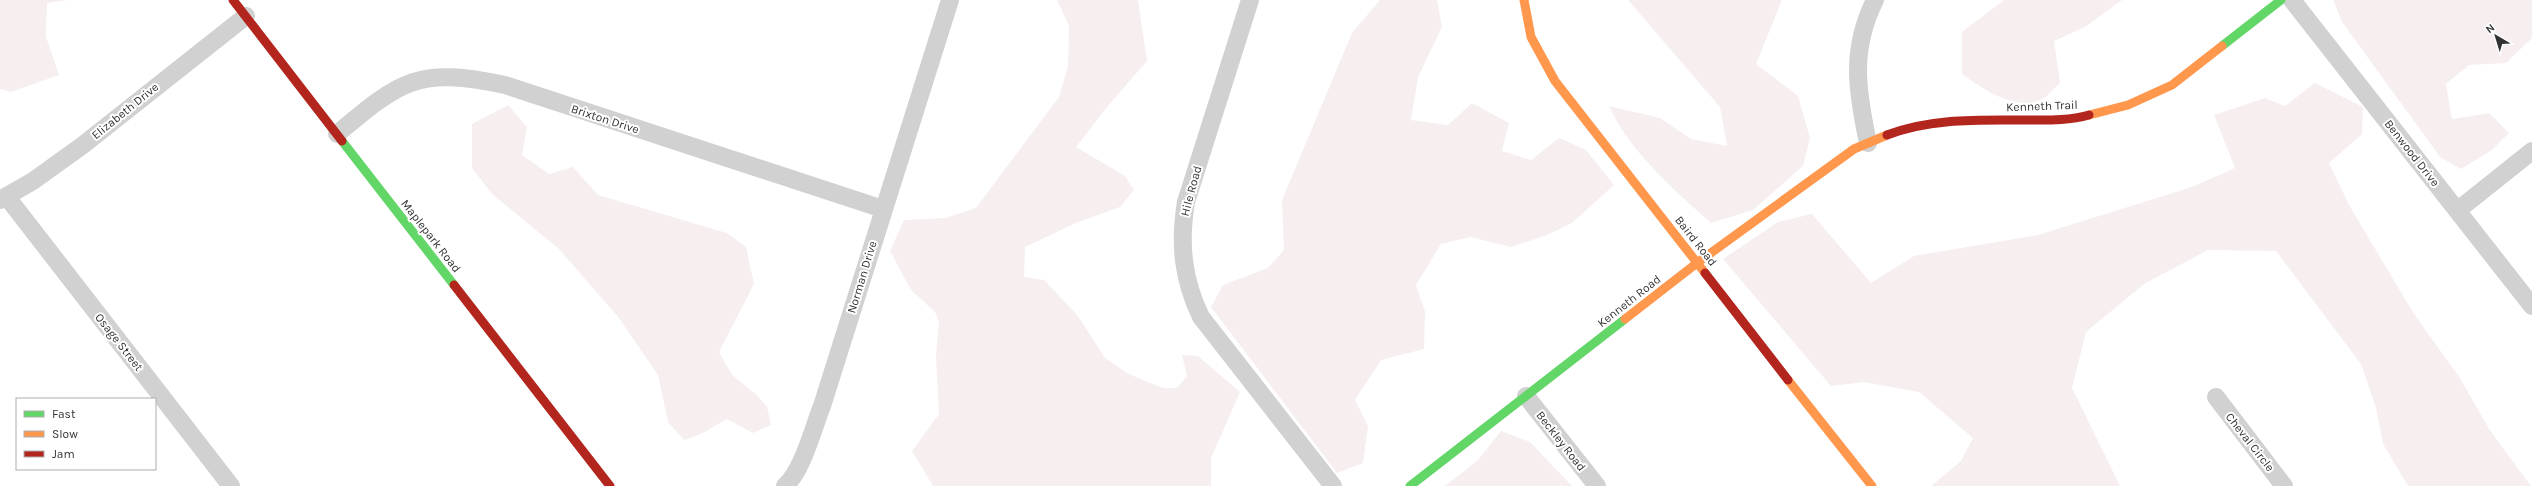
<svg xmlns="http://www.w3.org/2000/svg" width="2532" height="486" viewBox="0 0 2532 486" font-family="Karla,sans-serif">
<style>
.green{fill:#f6eeef}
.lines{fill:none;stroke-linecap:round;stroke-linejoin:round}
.street{stroke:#d1d1d1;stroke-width:18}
.fast{stroke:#63d668;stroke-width:9}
.slow{stroke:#ff974d;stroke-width:9}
.jam{stroke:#b3261e;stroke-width:9}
.labels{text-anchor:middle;stroke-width:4;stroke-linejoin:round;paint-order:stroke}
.street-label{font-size:12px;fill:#323232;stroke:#fff}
</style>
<rect width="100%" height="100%" fill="#fff"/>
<!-- green -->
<path class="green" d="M0,0h68l-21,3 -1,34 13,38 -48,17 -11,-3z
M1057,0h81l9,61 -40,46 -31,40 49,29 9,14 -14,17 -44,16 -51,24 -1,30 20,3 34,36 26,41 23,16 20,9 17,6h13l10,-12 -5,-21 16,1 42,36 -29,66v28h-278l-21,-35 27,-37 -3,-59 3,-33 -4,-10 -24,-22 -21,-39 14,-31 41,-2 31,-10 83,-111 9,-31 1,-40z
M1380,0h57l5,27 -24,50 -7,43 37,5 24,-22 37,20 -7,28 29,9 28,-22 27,12 28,35 -42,38 -25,12 -36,12 -41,-10 -29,7 -25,41 9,27 -1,37 -43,11 -26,40 13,26 -5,37 -26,10 -126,-166 12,-22 45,-17 16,-18 -2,-50 70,-167z
M1628,0h154l-26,64 42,32 12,42 -7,28 -50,44 -42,13c-37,-33 -82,-72 -102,-117l51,12 31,21 36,7 -7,-39z
M2004,0h118l-37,27 -31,14 6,42c-5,4 -10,11 -16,15 -25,16 -63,-10 -82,-24v-42z
M2333,0h199v38l-26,25 -37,2 -23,19 6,35 37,-6 20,20 -17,17 -31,19 -21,-12 -98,-135z
M2315,83l48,24 -1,27 -33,29 20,42 65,109 46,64 29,51 42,57h-123l-25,-42 -7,-36 -15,-44 -85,-113 -68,-1 -64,34 -58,48 -14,56 48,98h-189l30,-25 12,-23 -54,-46 -55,-10 -33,4 -108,-127 55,-37 34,-8 59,69 43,-27 124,-21 154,-48 43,-19 -21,-53 51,-17 20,8z
M508,105l19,22 -5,28 27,19 24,-7 25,28 129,38 19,14 8,37 -35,68 13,23 25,20 10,12 4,18 -18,8 -26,-14 -26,15 -17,6 -16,-18 -10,-47 -39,-57 -60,-69 -67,-55 -20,-26v-44z
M1501,431l29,11 42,44h-127l33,-26z"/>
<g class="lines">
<!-- street -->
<path class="street" d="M1250,0l-64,202c-7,42 -3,78 15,115l132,169
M2292,0l240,306
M337,134c65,-55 82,-67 168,-49l378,124
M1868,143c-11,-52 -18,-93 7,-143
M7,197l224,289
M0,200l33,-19 50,-36 163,-129
M2458,210l74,-59
M1526,396l71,90
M2216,397l68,89
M785,486c18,-16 28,-58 37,-80l128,-406"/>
<!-- fast -->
<path class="fast" d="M2222,46l59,-46
M342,141l112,144
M1410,486l215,-167"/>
<!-- slow -->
<path class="slow" d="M1524,0l7,37 24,44 150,192
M2089,115l39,-10 44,-20 50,-39
M1625,319l72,-56 157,-114 33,-14
M1788,380l84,106"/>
<!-- jam -->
<path class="jam" d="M233,0l109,141
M1887,135c43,-17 92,-15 138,-15 21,0 43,1 64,-5
M1705,273l83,107
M454,285l156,201"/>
</g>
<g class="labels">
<!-- street labels -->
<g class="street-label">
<text transform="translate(2042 106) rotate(-2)" y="4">Kenneth Trail</text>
<text transform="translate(125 111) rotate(-39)" y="4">Elizabeth Drive</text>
<text transform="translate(605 119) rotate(18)" y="4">Brixton Drive</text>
<text transform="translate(2412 153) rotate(52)" y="4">Benwood Drive</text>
<text transform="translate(1191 191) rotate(-75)" y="4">Hile Road</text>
<text transform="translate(431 236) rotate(52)" y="4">Maplepark Road</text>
<text transform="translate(1696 241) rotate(52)" y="4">Baird Road</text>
<text transform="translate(862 277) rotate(-73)" y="4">Norman Drive</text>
<text transform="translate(1629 301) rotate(-38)" y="4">Kenneth Road</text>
<text transform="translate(119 342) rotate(52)" y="4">Osage Street</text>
<text transform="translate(1561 441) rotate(52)" y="4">Beckley Road</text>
<text transform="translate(2250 442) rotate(52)" y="4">Cheval Circle</text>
</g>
</g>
<!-- legend -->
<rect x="16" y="398" width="140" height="72" fill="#ffffff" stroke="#adadad"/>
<rect x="24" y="411" width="20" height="6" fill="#63d668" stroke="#adadad"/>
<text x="52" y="418" font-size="12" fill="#323232">Fast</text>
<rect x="24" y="431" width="20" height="6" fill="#ff974d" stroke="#adadad"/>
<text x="52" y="438" font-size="12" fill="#323232">Slow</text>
<rect x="24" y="451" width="20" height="6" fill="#b3261e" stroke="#adadad"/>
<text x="52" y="458" font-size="12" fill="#323232">Jam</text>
<!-- north arrow -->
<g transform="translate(2496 36) rotate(322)" stroke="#ffffff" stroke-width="3" paint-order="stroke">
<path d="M0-3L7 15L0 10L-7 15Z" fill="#323232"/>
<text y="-6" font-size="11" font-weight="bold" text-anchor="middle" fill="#323232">N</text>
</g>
</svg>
